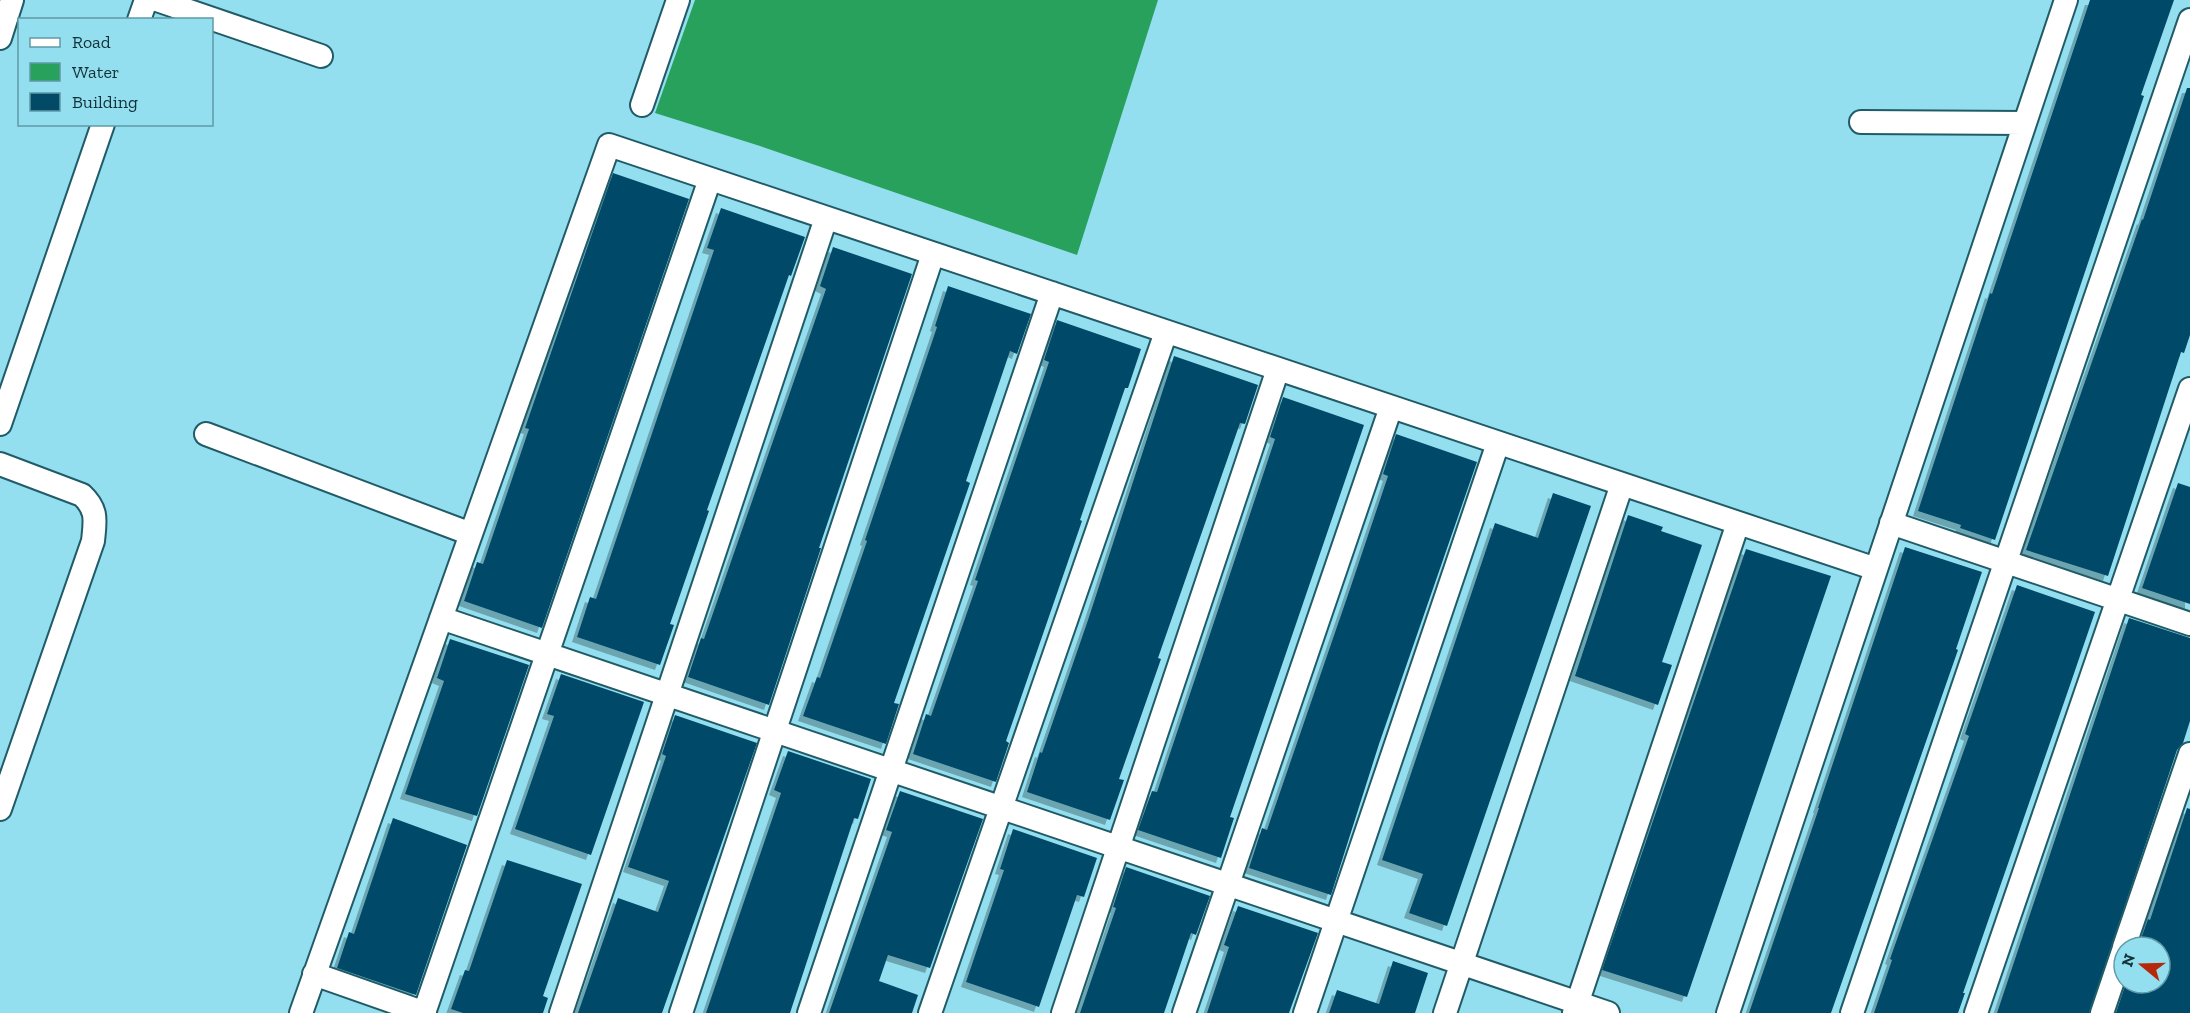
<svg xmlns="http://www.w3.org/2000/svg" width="2190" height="1013" viewBox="0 0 2190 1013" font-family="'Zilla Slab',serif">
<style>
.water{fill:#28a15c}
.building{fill:#034a67;filter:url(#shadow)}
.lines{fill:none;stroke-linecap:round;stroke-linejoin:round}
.minor-casing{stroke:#205b67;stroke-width:26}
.minor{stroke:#fff;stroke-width:22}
</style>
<defs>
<filter id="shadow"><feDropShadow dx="-5" dy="5" stdDeviation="0" flood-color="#0004"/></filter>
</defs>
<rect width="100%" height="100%" fill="#93dff0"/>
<!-- water -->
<path class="water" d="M695,0h463l-81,255 -317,-109 -105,-33z"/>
<!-- building -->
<path class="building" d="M2090,0h84l-33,95 3,1 -149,444 -35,-12 1,-3 -43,-14 72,-218 2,1z
M2187,88h3v247l-6,18 -3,-1 -73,224 -82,-26 116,-331 1,1z
M613,173l76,26 -147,429 -78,-27 13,-39 6,2 46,-135 -4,-1z
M721,208l84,29 -14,39 -2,-1 -82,235 2,1 -39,113 4,1 -14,40 -83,-28 13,-40 6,2 118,-349 -7,-2z
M833,247l79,27 -93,274h2l-52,157 -81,-28 13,-39 3,1 122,-350 -6,-3z
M948,286l83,28 -14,40 -7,-3 -44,130 4,2 -76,220 5,1 -13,40 -83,-28 14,-39 3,1 47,-137 -2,-1 72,-213 -2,-1z
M1057,320l84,29 -13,39h-3l-45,132 2,1 -76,220 3,2 -13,39 -83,-28 13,-40 5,2 47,-135 -3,-1 74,-218 -5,-2z
M1174,356l84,29 -13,39 -5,-1 -82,235 3,1 -42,120 5,1 -14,40 -83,-28 13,-40 2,1 46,-133z
M1283,397l81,28 -134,392 4,1 -13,40 -83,-28 14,-39 5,1 45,-134 73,-219 -5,-2z
M1396,434l81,28 -98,282 -48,151 -82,-27 13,-40 5,2 83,-241 38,-113 -5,-2z
M2178,483l12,4v117l-48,-16z
M1553,493l38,13 -144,420 -38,-13 14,-39 -41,-14 113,-337 43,15z
M1628,515l35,12 -2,4 41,14 -40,117 10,3 -14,40 -83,-29z
M1905,547l77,25 -26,77 2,1 -127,363h-82l70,-205h-1z
M1746,549l85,27 -144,421 -85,-27z
M2017,585l78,27 -26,76 -106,305h2l-7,20h-84l18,-53 -2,-1 79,-223 -4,-2z
M2129,618l61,20v83l-7,22 -6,7 -88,263h-92z
M450,639l79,26 -52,151 -72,-22 39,-113 -7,-3z
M561,674l83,28 -53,153 -76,-26 39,-113 -7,-2z
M675,715l82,28 -95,270h-84l40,-115 40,14 11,-31 -41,-14 38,-111 -4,-2z
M788,751l83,28 -13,40 -4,-1 -64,195h-84l75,-220 -7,-3z
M900,791l83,28 -53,149 -42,-13 -9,26 39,14 -6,18h-83l63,-181 -6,-2z
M2187,808l3,1v204h-74l10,-30h34v-36h-22l10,-28 2,1z
M393,818l74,27 -51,150 -79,-27 12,-36 5,2z
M1013,829l84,29 -13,39 -7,-2 -38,112 -73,-25 38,-112 -4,-1z
M507,860l75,24 -39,112 5,2 -5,15h-80l-12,-4 14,-39 4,1z
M1126,867l84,29 -14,39 -5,-2 -27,80h-84l36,-105 -3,-1z
M1238,906l80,27 -29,80h-82l22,-66 -5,-2z
M1393,961l35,12 -13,40h-86l8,-23 42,14z"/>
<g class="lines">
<!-- minor casing -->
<g class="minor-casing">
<path id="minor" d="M157,0l164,56
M139,20l7,-20
M0,38l12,-38
M642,105l36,-105
M1861,122l164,1
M0,424l103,-300
M206,434l265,100
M0,464l82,31c16,15 13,26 11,46l-93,268
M1891,523l299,101
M441,618l1167,395
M2124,947l66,-193
M314,974l111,39
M301,1013l308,-868 1267,424
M424,1013l286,-834
M561,1013l265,-795
M681,1013l252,-759
M809,1013l243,-720
M930,1013l236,-681
M1063,1013l215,-644
M1184,1013l207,-606
M1305,1013l193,-570
M1445,1013l177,-529
M1574,1013l164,-490
M1728,1013l338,-1013
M1852,1013l338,-993
M1976,1013l214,-624
M2102,1013l22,-65"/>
</g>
<!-- minor -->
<use href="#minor" class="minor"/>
</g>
<!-- legend -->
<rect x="18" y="18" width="195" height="108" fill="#93dff0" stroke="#5f9aa7" stroke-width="1.5"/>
<rect x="30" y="38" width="30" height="9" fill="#ffffff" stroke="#5f9aa7" stroke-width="1.5"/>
<text x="72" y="48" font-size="18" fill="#123239">Road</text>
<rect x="30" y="63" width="30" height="18" fill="#28a15c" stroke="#5f9aa7" stroke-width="1.5"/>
<text x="72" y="78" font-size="18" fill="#123239">Water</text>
<rect x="30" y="93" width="30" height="18" fill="#034a67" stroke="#5f9aa7" stroke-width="1.5"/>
<text x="72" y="108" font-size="18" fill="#123239">Building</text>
<!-- north arrow -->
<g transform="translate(2142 965) rotate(289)"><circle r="28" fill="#93dff0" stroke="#5f9aa7" stroke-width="1.5"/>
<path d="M0-4.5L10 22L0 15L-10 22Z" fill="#b5290a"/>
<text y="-9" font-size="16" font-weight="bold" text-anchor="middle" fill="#123239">N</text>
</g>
</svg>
